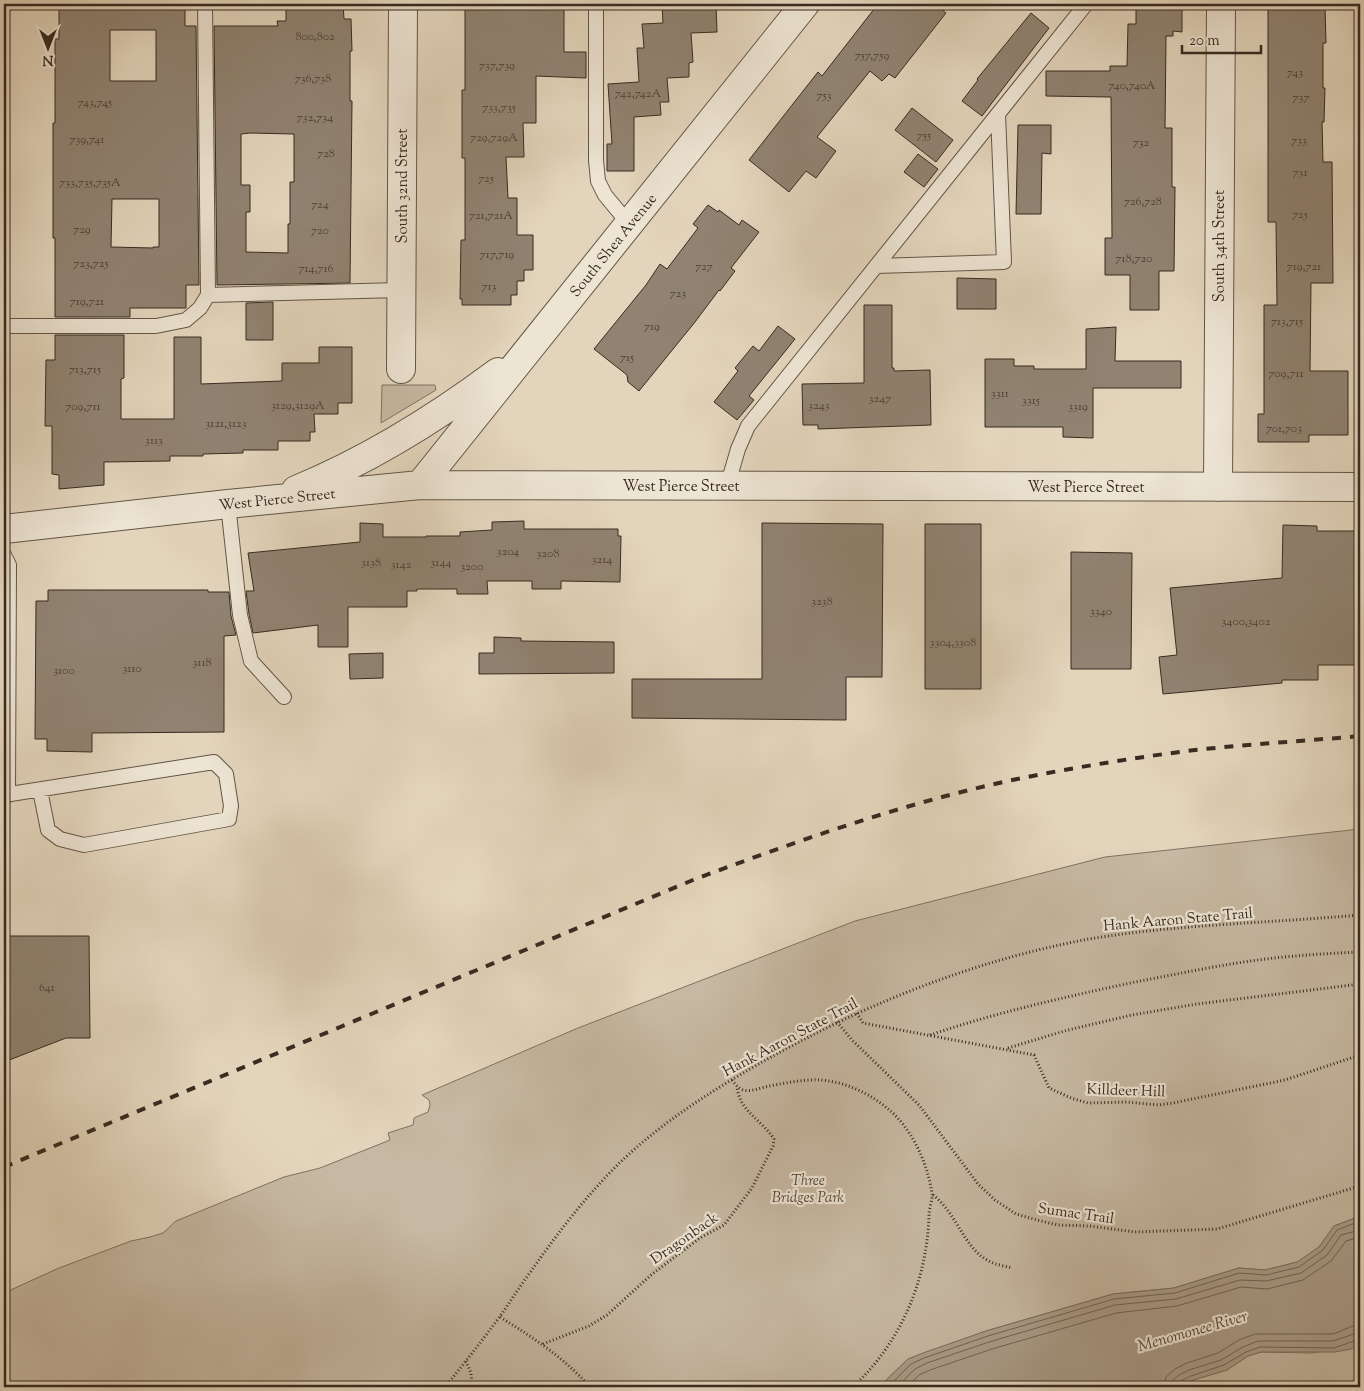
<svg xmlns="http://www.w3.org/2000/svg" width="1364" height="1391" viewBox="0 0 1364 1391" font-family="'Sorts Mill Goudy',serif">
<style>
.green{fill:#c6b8a2;stroke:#7e7262}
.water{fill:#a99b87;stroke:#7b6e5e}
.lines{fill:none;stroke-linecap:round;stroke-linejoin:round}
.shore{stroke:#706354;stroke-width:1}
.building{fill:#908372;stroke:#372b21;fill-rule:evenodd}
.service-casing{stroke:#625648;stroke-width:16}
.minor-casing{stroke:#625648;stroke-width:30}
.path{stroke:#372b21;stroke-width:3;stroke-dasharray:1 2.5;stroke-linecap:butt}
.service{stroke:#ede4d3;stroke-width:14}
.minor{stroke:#ede4d3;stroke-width:28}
.rail{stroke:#372b21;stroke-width:4;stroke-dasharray:9 9;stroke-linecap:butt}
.labels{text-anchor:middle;stroke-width:4.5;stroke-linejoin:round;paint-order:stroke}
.number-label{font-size:12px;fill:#4d4135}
.street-label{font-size:15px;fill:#372b21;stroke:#ede4d3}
.park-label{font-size:15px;font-style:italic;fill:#54473b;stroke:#ede4d3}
.water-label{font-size:16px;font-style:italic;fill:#54473a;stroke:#ede4d3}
</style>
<rect width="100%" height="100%" fill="#e3d5bc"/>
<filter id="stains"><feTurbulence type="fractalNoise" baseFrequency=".004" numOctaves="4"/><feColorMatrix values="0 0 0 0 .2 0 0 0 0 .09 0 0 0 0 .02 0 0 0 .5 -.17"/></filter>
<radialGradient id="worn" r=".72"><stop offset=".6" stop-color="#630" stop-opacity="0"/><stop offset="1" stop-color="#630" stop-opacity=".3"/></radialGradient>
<!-- green -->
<path class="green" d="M382,385h53l1,5 -55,33z
M1360,829v390l-5,-1 -21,8 -15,21 -21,15 -33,8 -26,-2 -65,20 -61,6 -127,37 -78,28 -29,28h-875v-94l55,-25 72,-27 19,-4 13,-4 13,-12 108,-44 36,-9 70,-28 -2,-7 25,-8 1,-7 14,-6 2,-7 -1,-5 -7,-5 156,-67 277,-107 250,-64z
M1360,1343v44h-181l14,-7 34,-10 21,-14 13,-4 51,1 44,-8z"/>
<!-- water -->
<path class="water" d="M1355,1218l5,1v124l-9,6 -16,3h-74l-13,4 -21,14 -34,10 -14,7h-300l29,-28 15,-6 63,-22 127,-37 61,-6 65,-20 26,2 32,-8 22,-15 15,-21z"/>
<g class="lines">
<!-- shore -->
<path class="shore" d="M888,1387l23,-23 13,-6 64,-22 126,-37 61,-6 64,-20 27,2 33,-8 24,-17 14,-20 18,-7h5
M897,1387l18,-18 12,-6 62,-21 126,-37 61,-6 64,-19 26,1 35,-8 26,-18 14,-20 19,-5
M907,1387l12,-12 11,-5 62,-21 124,-36 61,-7 64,-19 26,2 36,-9 28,-19 15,-20 14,-4
M1164,1387l2,-10 9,-8 12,-6 31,-10 21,-13 16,-6h77c10,-2 18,-9 28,-9
M1172,1387l1,-7 6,-5 10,-5 32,-10 22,-13 15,-6h75l27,-9
M1178,1387l2,-6 11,-5 33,-11 22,-13 14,-5 74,1 26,-9"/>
</g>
<!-- building -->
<path class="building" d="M59,4h126v22h11l3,259h-13v23h-56v9h-75v-79h-2v-115h2v-84h4zM110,30h46v51h-46zM112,199h47v48h-6v1l-42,-1z
M286,4h57l1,15h7l1,32h-2v50h2l-2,182 -133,2 -3,-259h64l-1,-5h9zM250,133l44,1v48h-4v42h-2v29l-42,-1v-40h4v-27h-9v-51z
M465,4l92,1v2h7v45h22v26l-50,-2v47h-13l1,34h-18l2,41h9v37h16v35h-9v11h-7v14h-6v10h-49v-6h-2l1,-59h4v-82h-3v-68h3z
M662,4h54l1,28 -26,1 2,29 -4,1v14l-22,1 2,24h-9l1,13 -27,2v54h-27v-27h5l-4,-60 31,-2 -2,-34h7l-2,-24 21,-1z
M878,4h56l12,9 -51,65 -6,-4 -7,7 -12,-10 -53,66 19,14 -20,27 -10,-7 -17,21 -40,-32 69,-88 4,4z
M1136,4h36v4h10v24l-9,-1v5h-7l-1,92h7v59h3l-1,84h-15v39h-29v-35h-25v-37h7l-1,-141 -65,-1v-25h64v-5h17l1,-42h8z
M1325,6l1,37h-3v45h2l-1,34h-2l1,40h9l1,121h-22l-1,88h38v64h-39v7h-51v-28h6v-109h13l-1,-83h-8v-215z
M1031,13l18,15 -67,88 -20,-15 16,-21 -1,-1z
M912,108l41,32 -17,22 -41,-32z
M1018,125h33v29l-9,-1 -1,61h-25z
M918,154l20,15 -14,18 -20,-15z
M708,205l10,7 1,-2 20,15 3,-5 17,12 -28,36 4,3 -15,20 -1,-1 -24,32 -56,69 -11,-9 -1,-7 -33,-26 52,-64 14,-21 7,5 31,-41 -5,-4z
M957,278l39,1v30h-39z
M273,302v38h-27v-37z
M864,305h28v63h2v3l36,-1 1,55 -113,4v-4h-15l-1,-41 62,-1z
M778,326l17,13 -46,57 5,4 -17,20 -23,-18 24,-31 -3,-3 18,-22 6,5z
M1116,327l-1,34h66v27h-88v50l-30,-1v-10h-78v-68h29v7h20v3h52v-40z
M55,335h69v43l-3,1v40h53v-82h27v47l81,-3v-18h37v-16h33v56h-14v11h-24l1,18h-5v9h-32v9h-35v3l-40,1v2h-33v5l-66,1v23l-45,4v-14l-7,-1v-48h-7l1,-66h9z
M524,521v8h94v7h3l-1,46 -59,-1v8h-29v-8h-45l1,13h-31v-5h-40v2h-10v16h-59v40h-30v-22l-65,8 -4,-19 -3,-23h8l-6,-38 112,-11v-19l23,1v13h43v-1h34v-4l32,-2v-8z
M762,523l121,1 -1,153h-36v43l-214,-2v-39h130z
M925,524h56v165h-56z
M1283,525l34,1v5h43v134h-42v15h-36v3l-119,11 -4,-37 18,-2 -7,-67 112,-10z
M1071,552l61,1 -1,116h-60z
M48,590h160v2h21l2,24 5,19 -12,1v96l-132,1v19l-45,-1v-12h-12l1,-138h12z
M494,637l27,1v3l93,1v31l-135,1v-21h15z
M383,653v25l-33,1 -1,-25z
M4,936h85l1,102h-24l-62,24z"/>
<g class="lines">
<!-- service casing -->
<g class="service-casing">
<path id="service" d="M205,4l3,291
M596,4v156l2,21 7,14 24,29
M876,266l128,-4 -6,-148
M4,326h152l30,-6 14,-12 8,-13 193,-5
M727,487l11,-38 10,-23 338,-422
M228,504l12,111 11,46 33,36
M4,555l5,10 -1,230
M4,795l210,-33 12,12 5,32 -2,13 -145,26 -24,-6 -12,-9 -8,-40"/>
</g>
<!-- minor casing -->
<g class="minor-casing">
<path id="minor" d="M401,369l2,-365
M420,485l385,-481
M1218,487l3,-483
M296,490c73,-30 139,-71 202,-118
M4,529l224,-25 192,-19 940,2"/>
</g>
<!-- path -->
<path class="path" d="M857,1013l6,10 171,32 15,33 22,10 17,5 39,-1 32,3 14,-2 112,-23 75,-25
M837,1022l15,18 67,65 59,79 17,16 21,14 21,6 21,5 32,1 45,6 82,-3 143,-43
M930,1035c68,-23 135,-38 205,-53 53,-10 107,-22 161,-26 21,-2 43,-3 64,-4
M1008,1048l60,-18 64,-15 65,-11 163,-20
M732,1080c3,4 6,8 11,10 8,2 17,-2 26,-4 17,-3 35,-7 52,-6 24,2 48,13 66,28 25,20 40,54 45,85 1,5 -3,16 -3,22 -2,66 -28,127 -76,172
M933,1195c23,17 32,55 56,66 7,4 16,5 23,7
M500,1317c35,22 62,39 90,70
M543,1344l46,-18 18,-11 44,-40 49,-37 24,-13 28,-37 21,-42 1,-7c-13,-20 -34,-27 -37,-52
M466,1361l5,12 1,14
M445,1387c18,-22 36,-45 53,-68 11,-15 20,-30 31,-45 23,-33 47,-65 74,-94 41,-45 95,-81 147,-111 105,-61 220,-108 339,-130 90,-15 181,-16 271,-24"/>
<!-- service -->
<use href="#service" class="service"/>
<!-- minor -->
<use href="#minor" class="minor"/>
<!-- rail -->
<path class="rail" d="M4,1167l689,-287c109,-41 220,-80 334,-103 56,-11 112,-20 168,-27 55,-6 110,-9 165,-14"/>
</g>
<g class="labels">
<!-- number labels -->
<g class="number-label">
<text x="315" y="40">800,802</text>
<text x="872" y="59">757,759</text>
<text x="497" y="69">737,739</text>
<text x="1295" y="76">743</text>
<text x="313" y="82">736,738</text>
<text x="1132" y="89">740,740A</text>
<text x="638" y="97">742,742A</text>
<text x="824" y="99">753</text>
<text x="1301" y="101">737</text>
<text x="95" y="106">743,745</text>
<text x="499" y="111">733,735</text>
<text x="315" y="121">732,734</text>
<text x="924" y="139">755</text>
<text x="494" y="141">729,729A</text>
<text x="87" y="143">739,741</text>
<text x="1299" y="144">733</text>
<text x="1141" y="146">732</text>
<text x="326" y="157">728</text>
<text x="1300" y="176">731</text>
<text x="486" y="182">725</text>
<text x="90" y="186">733,735,735A</text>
<text x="1143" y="205">726,728</text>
<text x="320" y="208">724</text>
<text x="1300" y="218">725</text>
<text x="491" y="219">721,721A</text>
<text x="82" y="233">729</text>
<text x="320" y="234">720</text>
<text x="497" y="258">717,719</text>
<text x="1134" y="262">718,720</text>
<text x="91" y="267">723,725</text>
<text x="704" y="270">727</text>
<text x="1304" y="270">719,721</text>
<text x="316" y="272">714,716</text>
<text x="489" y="290">713</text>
<text x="678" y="297">723</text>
<text x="87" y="305">719,721</text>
<text x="1287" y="325">713,715</text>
<text x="652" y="330">719</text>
<text x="627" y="361">715</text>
<text x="85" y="373">713,715</text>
<text x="1286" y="377">709,711</text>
<text x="1000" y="397">3311</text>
<text x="880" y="402">3247</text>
<text x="1031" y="404">3315</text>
<text x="298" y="409">3129,3129A</text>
<text x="819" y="409">3243</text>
<text x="83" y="410">709,711</text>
<text x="1078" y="410">3319</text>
<text x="226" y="427">3121,3123</text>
<text x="1284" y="432">701,703</text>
<text x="154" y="444">3113</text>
<text x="508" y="555">3204</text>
<text x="548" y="557">3208</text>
<text x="602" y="563">3214</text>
<text x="371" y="566">3138</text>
<text x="441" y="566">3144</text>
<text x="401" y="568">3142</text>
<text x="472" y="570">3200</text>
<text x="822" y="605">3238</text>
<text x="1101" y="615">3340</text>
<text x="1246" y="625">3400,3402</text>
<text x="953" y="646">3304,3308</text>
<text x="202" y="666">3118</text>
<text x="132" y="672">3110</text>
<text x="64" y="674">3100</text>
<text x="47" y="991">641</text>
</g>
<!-- street labels -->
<g class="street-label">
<text transform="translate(402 186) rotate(-90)" y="5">South 32nd Street</text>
<text transform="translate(613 245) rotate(-51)" y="5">South Shea Avenue</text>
<text transform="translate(1219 246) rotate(-90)" y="5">South 34th Street</text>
<text x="681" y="491">West Pierce Street</text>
<text x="1086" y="492">West Pierce Street</text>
<text transform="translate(277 499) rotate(-6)" y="5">West Pierce Street</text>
<text transform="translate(1178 919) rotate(-5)" y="5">Hank Aaron State Trail</text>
<text transform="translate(790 1037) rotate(-28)" y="5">Hank Aaron State Trail</text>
<text transform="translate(1126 1090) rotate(2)" y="5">Killdeer Hill</text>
<text transform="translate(1076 1213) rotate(8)" y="5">Sumac Trail</text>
<text transform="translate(684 1238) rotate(-35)" y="5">Dragonback</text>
</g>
<!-- park labels -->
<g class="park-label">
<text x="808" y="1185">Three<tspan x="808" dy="17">Bridges Park</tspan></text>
</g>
<!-- water labels -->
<g class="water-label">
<text transform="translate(1192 1330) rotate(-16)" y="6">Menomonee River</text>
</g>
</g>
<!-- margin -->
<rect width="1364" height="1391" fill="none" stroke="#e3d5bc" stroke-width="20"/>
<rect x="5" y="5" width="1354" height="1381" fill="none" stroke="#372b21" stroke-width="2.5"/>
<rect x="10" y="10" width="1344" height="1371" fill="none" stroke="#372b21"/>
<!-- north arrow -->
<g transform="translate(48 48) rotate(180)" stroke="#ede4d3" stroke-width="4" paint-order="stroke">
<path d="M0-4L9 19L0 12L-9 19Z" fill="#372b21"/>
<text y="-8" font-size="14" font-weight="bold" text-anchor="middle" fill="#372b21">N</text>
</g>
<!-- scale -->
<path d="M1182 45v8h79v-8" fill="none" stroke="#372b21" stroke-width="2.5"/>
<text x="1189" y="45" font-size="15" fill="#372b21" stroke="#ede4d3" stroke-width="4" paint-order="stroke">20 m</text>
<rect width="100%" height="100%" filter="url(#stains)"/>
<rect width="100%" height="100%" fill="url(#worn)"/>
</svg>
